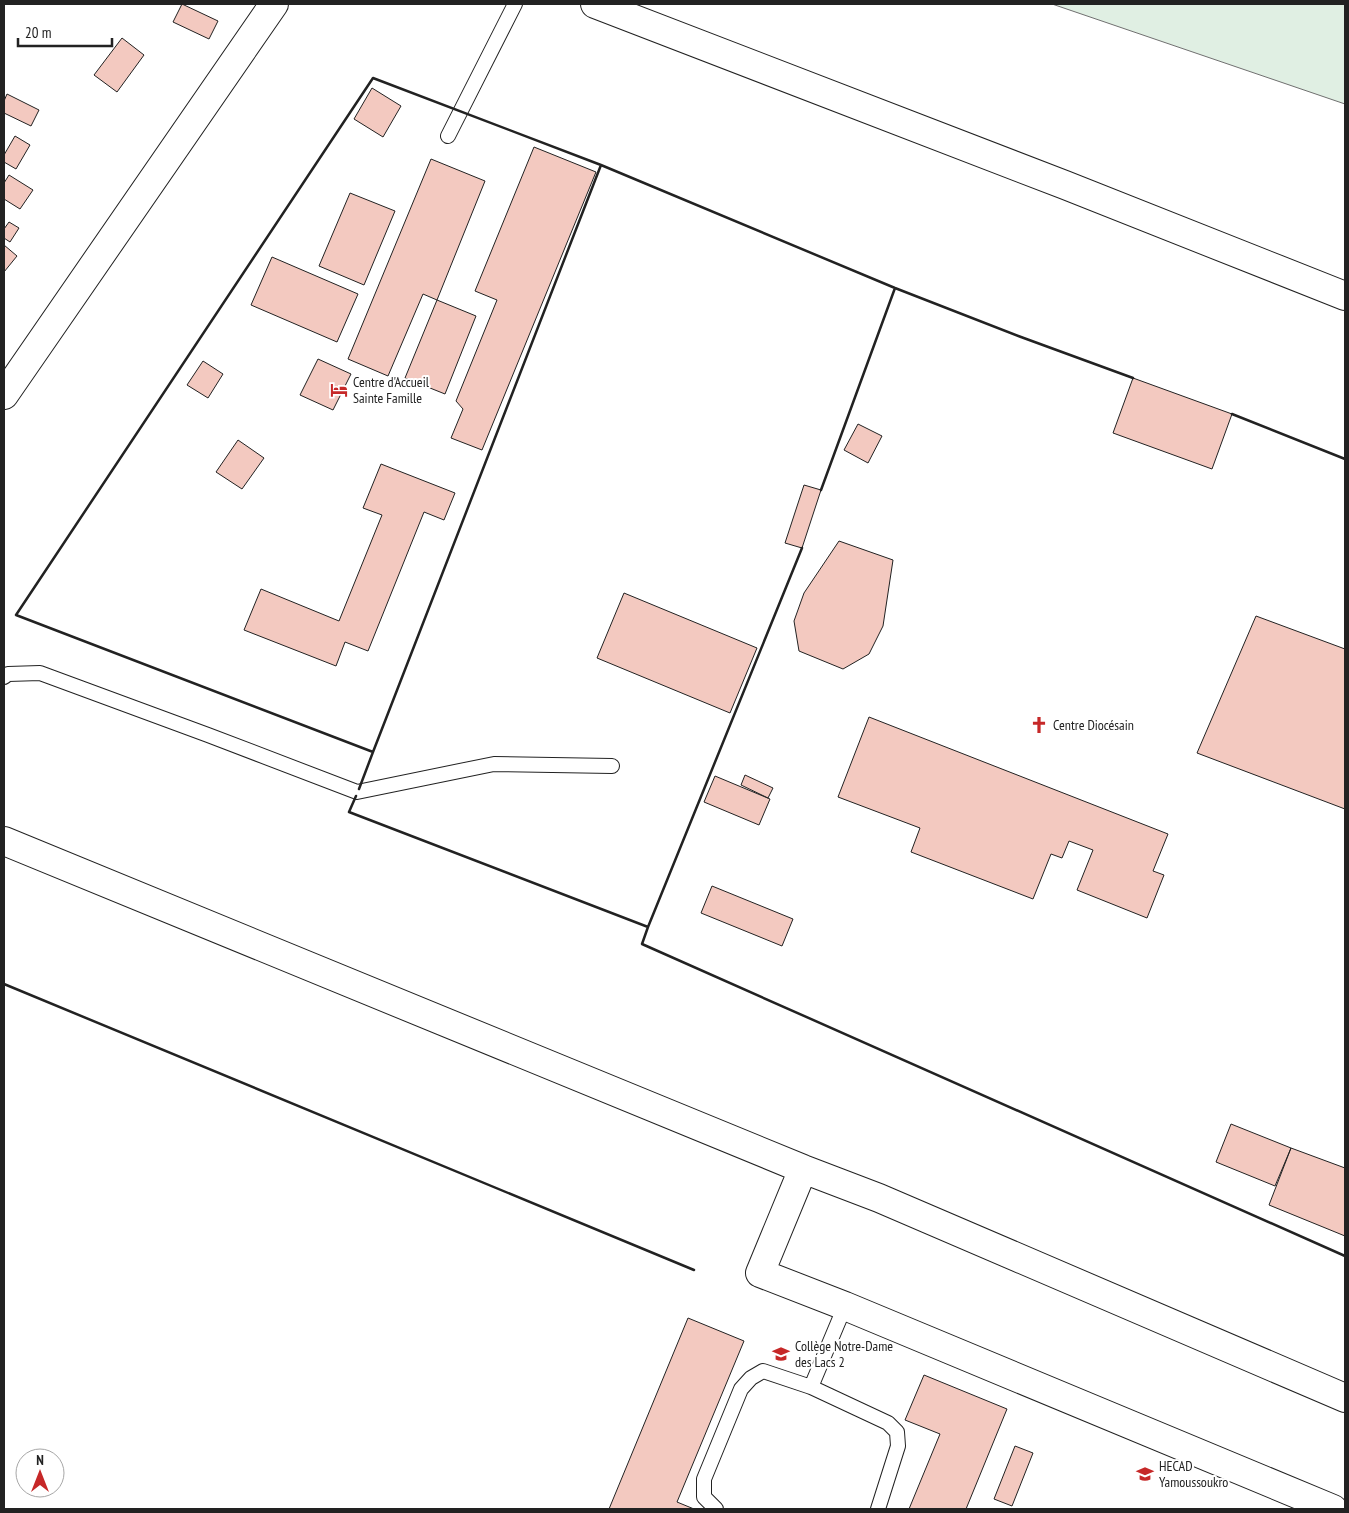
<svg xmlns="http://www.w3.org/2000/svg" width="1349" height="1513" viewBox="0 0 1349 1513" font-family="'PT Sans Narrow',sans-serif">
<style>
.green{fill:#e0efe3;stroke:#6f6f6f}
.building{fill:#f3c9c0;stroke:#222}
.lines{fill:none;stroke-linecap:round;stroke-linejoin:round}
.service-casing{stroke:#222;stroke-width:16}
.minor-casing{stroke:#222;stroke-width:30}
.tertiary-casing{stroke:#222;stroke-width:30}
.service{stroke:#fff;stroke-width:14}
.minor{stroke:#fff;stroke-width:28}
.tertiary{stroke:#fff;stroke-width:28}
.wall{stroke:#222;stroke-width:2.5}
.labels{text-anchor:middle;stroke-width:4;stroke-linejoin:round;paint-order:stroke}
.poi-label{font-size:14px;fill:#222;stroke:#fff;text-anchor:start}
</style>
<rect width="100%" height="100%" fill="#fff"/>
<!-- green -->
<path class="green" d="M1052,4h293v100z"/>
<!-- building -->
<path class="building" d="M182,4l36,17 -9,18 -36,-17z
M122,38l22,17 -27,37 -23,-17z
M372,88l29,18 -18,31 -29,-18z
M7,94l32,16 -8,16 -27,-13v-12z
M15,136l15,9 -14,24 -12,-7v-7z
M534,147l62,25 -114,278 -31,-12 12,-29 -7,-8 41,-101 -22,-9z
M431,159l54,22 -48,119 -14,-6 -35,82 -40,-17z
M9,175l24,15 -13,19 -16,-10v-16z
M350,193l45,18 -31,74 -45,-19z
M9,222l10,6 -9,14 -6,-4v-9z
M4,245l13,11 -13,16z
M272,257l86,37 -21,48 -86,-37z
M437,300l39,16 -31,78 -40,-16z
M318,359l33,15 -18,36 -33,-15z
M203,361l20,13 -15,24 -21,-13z
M1133,378l99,36 -20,55 -99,-36z
M858,424l24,12 -14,27 -24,-13z
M238,440l26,18 -22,31 -26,-17z
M381,464l74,29 -11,27 -20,-8 -56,139 -23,-9 -9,24 -92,-36 17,-41 78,32 43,-106 -19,-7z
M804,485l17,5 -19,58 -17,-5z
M839,541l54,19 -10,66 -14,28 -26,15 -44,-18 -5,-30 10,-28z
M624,593l133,55 -27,65 -133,-55z
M1256,616l89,33v160l-148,-56z
M869,717l299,117 -15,37 11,4 -17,43 -70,-28 16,-40 -24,-9 -7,17 -11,-4 -18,45 -122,-47 9,-24 -82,-31z
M745,775l28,13 -5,10 -27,-13z
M715,776l55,23 -11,26 -55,-23z
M712,886l81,33 -11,27 -81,-33z
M1231,1124l60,24 -16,38 -59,-24z
M1291,1148l54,20v68l-76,-31z
M688,1318l56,23 -67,161 17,7h-85z
M924,1375l83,34 -41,100h-57l31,-75 -35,-14z
M1015,1446l18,7 -21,53 -18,-7z"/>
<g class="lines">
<!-- service casing -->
<g class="service-casing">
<path id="service" d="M448,136l67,-132
M4,677l4,-3 32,-1 168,62 149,57 137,-28 118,2
M811,1387l34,-81
M716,1509l-12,-12v-18l37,-90 10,-11 12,-7 48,16 77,36 9,9 1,14 -20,63"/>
</g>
<!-- minor casing -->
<g class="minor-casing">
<path id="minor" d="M4,395l270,-391
M4,841l799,328 76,29 466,200
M803,1169l-43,104 85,33 488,203"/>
</g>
<!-- tertiary casing -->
<g class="tertiary-casing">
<path id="tertiary" d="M595,4l470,181 280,111"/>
</g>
<!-- service -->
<use href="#service" class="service"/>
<!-- minor -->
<use href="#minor" class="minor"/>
<!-- tertiary -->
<use href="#tertiary" class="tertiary"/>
<!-- wall -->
<path class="wall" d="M601,165l294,123 126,49 112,41
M1232,414l113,45
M821,490l74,-202
M359,789l14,-37 228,-587 -228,-87 -357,537 357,137
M356,796l-7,16 299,115 154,-379
M648,927l-6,17 703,312
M4,984l690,286"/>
</g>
<!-- icons -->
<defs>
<g id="hotel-bare" transform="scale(1.35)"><path d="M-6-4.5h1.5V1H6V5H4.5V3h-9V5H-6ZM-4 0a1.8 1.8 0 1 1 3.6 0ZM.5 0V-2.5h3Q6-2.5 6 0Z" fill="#c62828" stroke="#fff" stroke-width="2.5" paint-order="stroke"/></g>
<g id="church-bare" transform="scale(1.35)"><path d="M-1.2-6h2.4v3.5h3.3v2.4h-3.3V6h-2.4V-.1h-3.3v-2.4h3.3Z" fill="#c62828" stroke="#fff" stroke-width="2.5" paint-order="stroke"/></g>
<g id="school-bare" transform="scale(1.35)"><path d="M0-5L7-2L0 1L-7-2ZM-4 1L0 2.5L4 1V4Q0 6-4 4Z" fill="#c62828" stroke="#fff" stroke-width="2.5" paint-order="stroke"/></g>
<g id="university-bare" transform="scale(1.35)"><path d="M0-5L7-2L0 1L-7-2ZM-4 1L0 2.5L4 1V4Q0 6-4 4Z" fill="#c62828" stroke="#fff" stroke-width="2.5" paint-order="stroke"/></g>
</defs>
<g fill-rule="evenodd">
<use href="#hotel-bare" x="339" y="390"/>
<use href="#church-bare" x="1039" y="725"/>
<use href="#school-bare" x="781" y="1354"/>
<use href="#university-bare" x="1145" y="1474"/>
</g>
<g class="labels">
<!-- poi labels -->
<g class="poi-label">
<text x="353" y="387">Centre d'Accueil<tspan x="353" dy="16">Sainte Famille</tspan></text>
<text x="1053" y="730">Centre Diocésain</text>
<text x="795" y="1351">Collège Notre-Dame<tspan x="795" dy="16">des Lacs 2</tspan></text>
<text x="1159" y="1471">HECAD<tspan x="1159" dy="16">Yamoussoukro</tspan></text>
</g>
</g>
<!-- border -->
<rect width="1349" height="1513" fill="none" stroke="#222222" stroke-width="10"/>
<!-- north arrow -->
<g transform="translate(40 1473)"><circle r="24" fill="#ffffff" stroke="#a7a7a7"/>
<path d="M0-4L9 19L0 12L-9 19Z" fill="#c62828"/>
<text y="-8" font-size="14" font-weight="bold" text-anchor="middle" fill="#222222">N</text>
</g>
<!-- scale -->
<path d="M18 38v8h94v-8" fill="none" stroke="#222222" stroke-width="2.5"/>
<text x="25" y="38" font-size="15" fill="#222222" stroke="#ffffff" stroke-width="4" paint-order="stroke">20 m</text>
</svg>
